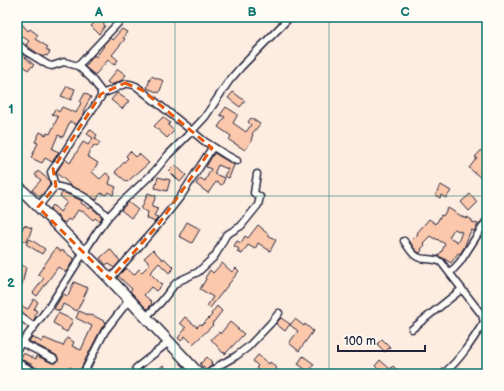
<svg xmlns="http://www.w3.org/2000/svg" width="504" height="391" viewBox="0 0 504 391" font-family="'Balsamiq Sans',sans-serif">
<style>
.building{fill:#fcc8ac;stroke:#22223b;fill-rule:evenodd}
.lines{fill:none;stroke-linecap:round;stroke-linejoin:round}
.minor-casing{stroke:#22223b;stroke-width:9}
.trunk-casing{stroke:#22223b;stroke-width:13}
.minor{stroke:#fdfcf7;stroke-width:6}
.trunk{stroke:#fdfcf7;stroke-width:10}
.marked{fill:none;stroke:#e8590c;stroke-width:3;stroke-dasharray:8 5;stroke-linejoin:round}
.grid{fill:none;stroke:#0f766e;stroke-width:1;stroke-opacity:0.55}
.neatline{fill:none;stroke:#0f766e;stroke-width:1.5}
.grid-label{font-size:13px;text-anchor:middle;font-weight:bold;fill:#0f766e}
</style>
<rect width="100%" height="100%" fill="#fdece0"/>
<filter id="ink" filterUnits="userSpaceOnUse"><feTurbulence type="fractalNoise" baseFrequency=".025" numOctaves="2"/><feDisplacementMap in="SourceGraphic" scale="8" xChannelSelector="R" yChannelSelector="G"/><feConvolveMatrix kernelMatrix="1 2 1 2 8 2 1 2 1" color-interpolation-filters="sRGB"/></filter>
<g filter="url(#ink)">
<!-- building -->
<path class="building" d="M89,17h18l-5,5 3,4 -6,8 -8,-8 4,-4z
M21,23l7,8 2,-2 8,6 -3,4 13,8 -2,2 4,3 -3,4 -2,-1 -2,2 -13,-9 -4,-3 3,-4 -9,-6 -3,2v-10z
M122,29l5,3 -4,6 2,1 -13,16 6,5 -4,5 -6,-5 -13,15 -10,-8 9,-12 2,2 8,-11 -1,-1 7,-7 2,2z
M17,50l17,15 -6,5 -4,-4 -4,4 -3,-2z
M118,69l8,6 -4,5 -11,5 -4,-3z
M151,76l13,5 -5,12 -12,-5z
M67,86l8,3 -4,11 -10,-4z
M233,92l12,9 -5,6 -12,-9z
M85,93l6,4 -8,14 2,1 -9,13 -6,-4 -7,16 -5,-2 -6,14 7,3 -7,10 -7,-4 -3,5 -11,-5 7,-15 -3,-1 5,-10 6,3 1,-2 3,1 8,-17 -6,-3 3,-5 4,3 3,-5 14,6 5,-10 -1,-1z
M117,93l12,8 -7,8 -11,-9z
M226,107l11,7v2l-4,7 13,9 5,-7 -3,-3 3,-4 9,6 -8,10 1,1 -2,4 1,1 -7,10 -16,-10 2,-4 -13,-9 7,-10 -5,-2z
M163,117l7,6 -2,2 6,6 -7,7 -13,-12z
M90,129l7,6 -2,3 5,5 -3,4 -3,-2 -7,11 11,7 -6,9 8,7 6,-6 5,4 -2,7 7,3 -3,8 -5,-3 -2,3 -5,-2 -5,7 -16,-10 -11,-5v-1l-4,-4 -9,-7 9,-14 5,4 13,-21 5,3 5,-7 -6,-4z
M487,144v15l-5,6 5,4v2l-6,7 -12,-10 8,-10 -2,-1z
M130,151l6,6 3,-3 10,9 -22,19 -12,-10 13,-14 -2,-2z
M214,153l20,12 -5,13 -5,-2 4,-7 -10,-4 -4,9 11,4 -3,7 -6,-3 -8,11 -12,-9 4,-6 5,3 6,-12 -5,-2z
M175,165l11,10 -6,7 -11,-11z
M38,171l11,9 1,5 -10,12 -8,-7 9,-10 -6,-5z
M158,177l12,3 -3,11 -12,-3z
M441,185l10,6 -5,7 -5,-3 -1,3 -5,-3z
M63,192l19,9 -1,2 9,6 1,-2 11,10 -3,4 -4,-3 -2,2 -10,-9 -1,1 -4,-2 -7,11 -3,-2 -3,4 -1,-1h-1l-6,-6h1l-8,-7 3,-4 7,7 7,-10 -7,-6z
M148,193l8,3 -4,10 6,2 -4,8 4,1 -3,5 -9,-4 2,-6 -7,-3z
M470,194l7,9 -8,8 -8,-9z
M128,202l10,8 -7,8 -10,-8z
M448,208l18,11 1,-2 5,3v2l6,2 -4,7 -3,-1 -6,15v1l-5,8 -2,-1 -7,10 -8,-5 -5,-2 4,-5 3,-7 -10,-6v1l-5,-3 -7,7 2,2 -4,4 1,1 -2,3 -4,-2 -6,-9 8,-8 -1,-1 12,-14 7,5 5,-9 2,1zM454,229l8,3 -4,10 -9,-5z
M187,222l13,7 -8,14 -13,-7z
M24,225l8,3 -5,14 -10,-4v-8l4,2z
M258,225l5,4v1l5,4v1l8,5 -6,11 -12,-8 -3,6 -7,-4 -6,9 -5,-2 2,-3 -5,-3 3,-5 4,2 4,-7 3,2z
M30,239l15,10 -3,5 -16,-10z
M56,248l5,4 1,-2 12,9 -8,13 -8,-5 -21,29 -4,-3 11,-15 -6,-4z
M110,249l10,12 -6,7 -6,-5 -2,2 -6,-7z
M153,250l10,10 1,-2 10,10 -5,5 -10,-10 -9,10 12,12 -6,6 -5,-4 -7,8 8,7 -1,1 1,1 -5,5 -17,-18 2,-2 -14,-13 8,-8 8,7 5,-6 3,3 8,-8 -6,-6z
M222,263l10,9 4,-4 3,3 -29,37 -3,-2 6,-9 -13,-8 6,-10 -1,-1 5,-8 3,3z
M17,264l9,3 -4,18 -5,-1z
M74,282l14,6 -11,23 -14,-7 -3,7 -6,-2 9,-15 5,2z
M34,299l4,3 -4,7 3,2 -3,4 2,1 -3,5 -13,-11h-3v-6l11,5z
M217,306l5,5 -10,13 1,1 -20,19 -8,-8 -4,5 -3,-3 8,-10 -6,-5 5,-6 12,10 3,-3 2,1 10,-10 -1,-1z
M79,311l12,5 1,-1 14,7 -5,7 -22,43 -9,-5 -3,7h-24l-3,-4 -7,-4v-1l-12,-6 2,-6 13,6 1,-3 15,7h4l2,-2v-3l-2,-3 -27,-14 3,-4 10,5 2,-4 19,8 4,-8 7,4 -2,4 9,4 11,-24 -16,-8z
M58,313l15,7 -6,12 -6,-3 1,-1 -9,-5z
M281,318l9,6 -5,7 -9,-7z
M295,319l9,7 1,-2 8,7 -14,20 -10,-8 9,-12 -8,-6z
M230,322l14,12 -19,20 -1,-2 -1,1 -12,-14 8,-7 1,2z
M382,339l8,8 -5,5 -8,-8z
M258,355l11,9 1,-2 7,6 -6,6h-8l-7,-6 2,-2 -5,-5z
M303,356l11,8 -5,8 -11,-8z
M207,357l5,5 -2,1 2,2 -6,5 -6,-6z
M380,360l10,9 3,-3 8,8h-18l-8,-8z
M163,365l8,9h-18z"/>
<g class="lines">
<!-- minor casing -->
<g class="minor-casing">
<path id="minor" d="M17,43l10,9 21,13 4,1 12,-4 14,4
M101,94c5,-2 9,-3 13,-5 9,-4 11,-8 22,-3l56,45 12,10 22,14 11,6
M55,186c24,5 37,14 53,31
M38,207l17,-21 -3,-11 -1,-3 2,-3 11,-16 16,-26 21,-30v-6l-10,-13 -13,-12 42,-45
M404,241c7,10 10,18 23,18 5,1 9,0 14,3l41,53 2,7c-12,19 -24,38 -41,52
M450,273l10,-11 27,-42
M110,279l48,-54 23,-29 31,-48
M17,314l17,13
M146,317l15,-15 14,-18 4,-3 19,-9 15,-14 3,-4 10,-19 15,-9 17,-21 2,-8 -6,-4 3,-19
M412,329l50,-40
M22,343l32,16
M17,349l32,-42 48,-75 11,-15 13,-14 33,-31 14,-17 24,-24 13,-14 24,-36 12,-14 49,-50
M17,362l21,12
M136,368l33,-26
M83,374l22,-43 24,-31
M208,374l12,-9 16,-9 12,-9 22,-23 9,-11"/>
</g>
<!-- trunk casing -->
<g class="trunk-casing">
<path id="trunk" d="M17,185l93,94 89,95"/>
</g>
<!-- minor -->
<use href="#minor" class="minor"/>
<!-- trunk -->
<use href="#trunk" class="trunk"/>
</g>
</g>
<!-- marked area -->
<path class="marked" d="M125,83l17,7 70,58 -54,77 -48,54 -72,-72 18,-21 -3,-17 48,-75z"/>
<!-- grid -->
<path class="grid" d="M175,17v357M329,17v357M17,196h470"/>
<!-- margin -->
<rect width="504" height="391" fill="none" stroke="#fdfcf7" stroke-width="44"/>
<!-- scale -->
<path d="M338 345v6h87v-6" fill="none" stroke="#22223b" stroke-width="2"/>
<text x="344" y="345" font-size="12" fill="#22223b" stroke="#fdfcf7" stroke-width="3" paint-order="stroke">100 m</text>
<rect x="22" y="22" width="460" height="347" class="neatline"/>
<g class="grid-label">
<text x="99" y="16">A</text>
<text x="252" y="16">B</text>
<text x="405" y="16">C</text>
<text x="11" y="113">1</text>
<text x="11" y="287">2</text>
</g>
</svg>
